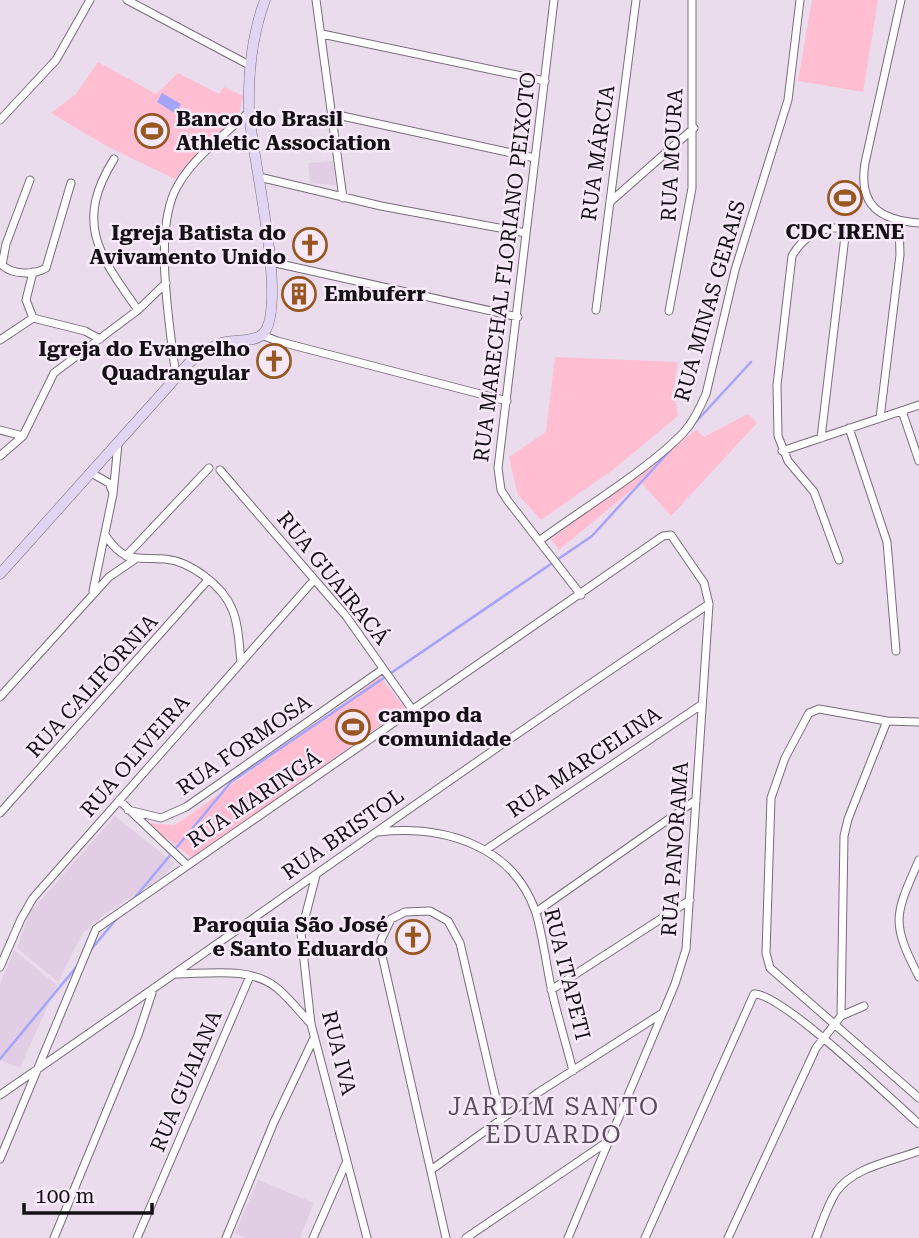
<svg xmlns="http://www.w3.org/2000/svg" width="919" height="1238" viewBox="0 0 919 1238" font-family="'Roboto Serif',serif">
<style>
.built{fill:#e1cee4}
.green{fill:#ffbed1}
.water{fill:#a5a4fb}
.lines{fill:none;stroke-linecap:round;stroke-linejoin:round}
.stream{stroke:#a5a4fb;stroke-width:2.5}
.street-casing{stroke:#786c7a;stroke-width:9}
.secondary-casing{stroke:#786c7a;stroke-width:11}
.street{stroke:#fff;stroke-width:7}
.secondary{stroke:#e2d5f4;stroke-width:10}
.labels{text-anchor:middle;stroke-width:5;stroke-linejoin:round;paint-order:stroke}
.poi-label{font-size:21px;font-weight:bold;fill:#151016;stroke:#f8e9fa;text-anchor:start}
.street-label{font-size:21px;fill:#151016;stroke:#f8e9fa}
.quarter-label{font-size:24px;letter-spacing:2px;fill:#5a4e5c;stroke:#f8e9fa}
</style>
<rect width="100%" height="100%" fill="#eadcec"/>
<!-- built -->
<path class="built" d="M333,161l3,24 -26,-2 -2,-20z
M115,816l59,47 -10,13 -61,39 -20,18 -25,49 -41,-34 13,-36z
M14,950l43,35 -37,83 -20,-8v-76z
M258,1180l56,23 -14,35h-54l-11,-5z"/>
<!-- green -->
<path class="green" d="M812,0h66l-15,92 -65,-11z
M98,62l58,32 22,-21 41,21 5,-7 19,9 -4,19 -64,64 -65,-31 -59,-35 25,-19z
M837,180l19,2 -3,34 -18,-1z
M555,357l123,5 -4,26 4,28 -64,53 -73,51 -23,-25 -9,-38 37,-25z
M748,414l9,9 -86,93 -30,-34 -82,68 -8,-11 145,-109 8,7z
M380,677l25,31 -213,150 -45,-35 27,2 9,-5z"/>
<!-- water -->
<path class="water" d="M162,93l19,11 -5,10 -19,-12z"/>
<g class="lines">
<!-- stream -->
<path class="stream" d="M693,425l58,-63
M132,901l99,-119 361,-246 83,-91
M89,952l30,-36
M0,1059l78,-94"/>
<!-- street casing -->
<g class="street-casing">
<path id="street" d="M127,0l124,66
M316,0l27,198
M554,0l-56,468 3,22 7,11 73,94
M901,0l-36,163c-7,43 15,57 54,60
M322,34l223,47
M333,114l202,44
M0,120l56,-60 34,-60
M114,159c-40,64 -15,96 24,151
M259,177l122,29 145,27
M30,180l-24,64 -4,21c10,10 33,10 44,3l25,-85
M610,202l84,-74
M271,262l247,55
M33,272l-7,28 7,18
M596,310l40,-310
M669,311l23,-123v-188
M262,335l15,6 230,60
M0,340l33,-22 52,13 15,8
M176,377c-6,-51 -24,-149 2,-192 16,-28 48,-52 71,-73
M902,411l17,50
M880,418l20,-163 -1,-33
M849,428l38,114 9,109
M0,430l23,6
M821,438l25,-210c-23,-2 -42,7 -54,28l-15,129 1,51 10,25 26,31 25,68
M782,451l137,-46
M0,456l23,-20 31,-63 84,-63 28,-27
M220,470l126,146 68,96
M93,474l16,9 4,10
M105,535c20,29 29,22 60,24 25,2 58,27 67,50 7,16 7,36 9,53
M539,541c43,-32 110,-72 145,-109 10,-11 16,-24 22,-38l29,-124 53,-170 12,-100
M126,556l83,-88
M93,591l20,-97 5,-50
M0,697l109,-120 25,-17
M919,722l-32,-1 -68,-12 -10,4 -24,45 -14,40 -5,155 4,15 149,130
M119,800l68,65
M128,810l33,8 25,-11 197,-138
M0,813l208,-233
M378,832c64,-7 135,12 158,81 7,24 10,50 15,74 6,28 15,56 22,84
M487,849l214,-144
M919,860c-24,55 -29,61 0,117
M316,875l-15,58 10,91 56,214
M536,912l160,-112
M0,967l21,-48 12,-21 281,-318
M176,974c32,0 74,-8 101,14 12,10 23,24 34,36
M551,990l139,-90
M841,1016l23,-10
M0,1095c237,-163 469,-332 709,-491
M0,1159l96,-230 567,-393 8,-1 33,48 5,21 -23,345 -11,35 -107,254
M431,1170l108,-78 122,-78
M54,1238l84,-203 14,-42
M137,1238l113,-262
M226,1238l48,-116 40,-84
M313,1238l33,-75
M446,1238l-65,-287v-11l10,-21 14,-7 25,-1 18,10 12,22 41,177
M466,1238l141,-96
M645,1238l109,-244c27,-2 139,107 165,130
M728,1238l88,-190 25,-32 3,-180 4,-17 39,-98
M816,1238c6,-15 11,-32 20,-46 17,-25 57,-31 83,-41"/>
</g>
<!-- secondary casing -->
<g class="secondary-casing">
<path id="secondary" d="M0,574l190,-212c10,-7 20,-16 32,-19 11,-4 32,0 41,-9 26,-28 -12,-181 -14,-223 -1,-37 3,-76 16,-111"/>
</g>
<!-- street -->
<use href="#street" class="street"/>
<!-- secondary -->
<use href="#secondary" class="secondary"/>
</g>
<!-- icons -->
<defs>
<g id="stadium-ring" transform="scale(1.75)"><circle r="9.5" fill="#f8e9fa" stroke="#985721" stroke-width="1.5"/><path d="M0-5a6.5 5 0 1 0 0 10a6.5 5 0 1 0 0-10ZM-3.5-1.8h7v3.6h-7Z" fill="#985721"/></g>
<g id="church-ring" transform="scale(1.75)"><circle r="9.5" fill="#f8e9fa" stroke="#985721" stroke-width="1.5"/><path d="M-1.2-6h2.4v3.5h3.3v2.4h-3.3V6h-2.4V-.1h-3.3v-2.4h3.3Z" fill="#985721"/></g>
<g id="building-ring" transform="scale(1.75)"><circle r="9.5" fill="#f8e9fa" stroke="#985721" stroke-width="1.5"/><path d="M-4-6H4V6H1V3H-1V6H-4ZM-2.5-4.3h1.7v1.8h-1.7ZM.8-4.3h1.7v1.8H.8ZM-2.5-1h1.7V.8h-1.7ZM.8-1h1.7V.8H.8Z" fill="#985721"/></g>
</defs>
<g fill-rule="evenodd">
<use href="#stadium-ring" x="152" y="131"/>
<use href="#stadium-ring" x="845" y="198"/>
<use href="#church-ring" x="310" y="245"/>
<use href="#building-ring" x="299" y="294"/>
<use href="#church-ring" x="274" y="361"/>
<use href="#stadium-ring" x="353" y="727"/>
<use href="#church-ring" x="413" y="937"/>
</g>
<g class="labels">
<!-- poi labels -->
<g class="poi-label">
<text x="176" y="126">Banco do Brasil<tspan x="176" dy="24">Athletic Association</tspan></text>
<text x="845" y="239" text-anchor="middle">CDC IRENE</text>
<text x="286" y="240" text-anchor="end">Igreja Batista do<tspan x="286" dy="24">Avivamento Unido</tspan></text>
<text x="324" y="301">Embuferr</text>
<text x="250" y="356" text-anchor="end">Igreja do Evangelho<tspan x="250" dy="24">Quadrangular</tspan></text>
<text x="378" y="722">campo da<tspan x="378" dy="24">comunidade</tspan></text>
<text x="388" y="932" text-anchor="end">Paroquia São José<tspan x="388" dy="24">e Santo Eduardo</tspan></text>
</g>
<!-- street labels -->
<g class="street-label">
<text transform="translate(598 153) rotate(-82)" y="7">RUA MÁRCIA</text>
<text transform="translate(672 155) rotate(-87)" y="7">RUA MOURA</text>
<text transform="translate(505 267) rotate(-83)" y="7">RUA MARECHAL FLORIANO PEIXOTO</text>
<text transform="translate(710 301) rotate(-74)" y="7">RUA MINAS GERAIS</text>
<text transform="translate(333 578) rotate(51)" y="7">RUA GUAIRACÁ</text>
<text transform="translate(92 686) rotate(-48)" y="7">RUA CALIFÓRNIA</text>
<text transform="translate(244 745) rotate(-35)" y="7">RUA FORMOSA</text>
<text transform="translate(135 756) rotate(-49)" y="7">RUA OLIVEIRA</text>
<text transform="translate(584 762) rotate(-34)" y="7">RUA MARCELINA</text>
<text transform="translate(254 799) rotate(-34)" y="7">RUA MARINGÁ</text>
<text transform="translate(343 834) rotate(-35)" y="7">RUA BRISTOL</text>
<text transform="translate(675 849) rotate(-86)" y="7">RUA PANORAMA</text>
<text transform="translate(567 974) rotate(76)" y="7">RUA ITAPETI</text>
<text transform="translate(339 1053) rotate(76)" y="7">RUA IVA</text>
<text transform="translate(186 1081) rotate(-67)" y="7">RUA GUAIANA</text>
</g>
<!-- quarter labels -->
<g class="quarter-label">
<text x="554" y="1115">JARDIM SANTO<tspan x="554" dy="28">EDUARDO</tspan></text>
</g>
</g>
<!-- scale -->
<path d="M24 1203v10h128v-10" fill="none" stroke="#151016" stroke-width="3.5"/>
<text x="35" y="1203" font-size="21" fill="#151016" stroke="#f8e9fa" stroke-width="5" paint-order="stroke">100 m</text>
</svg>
